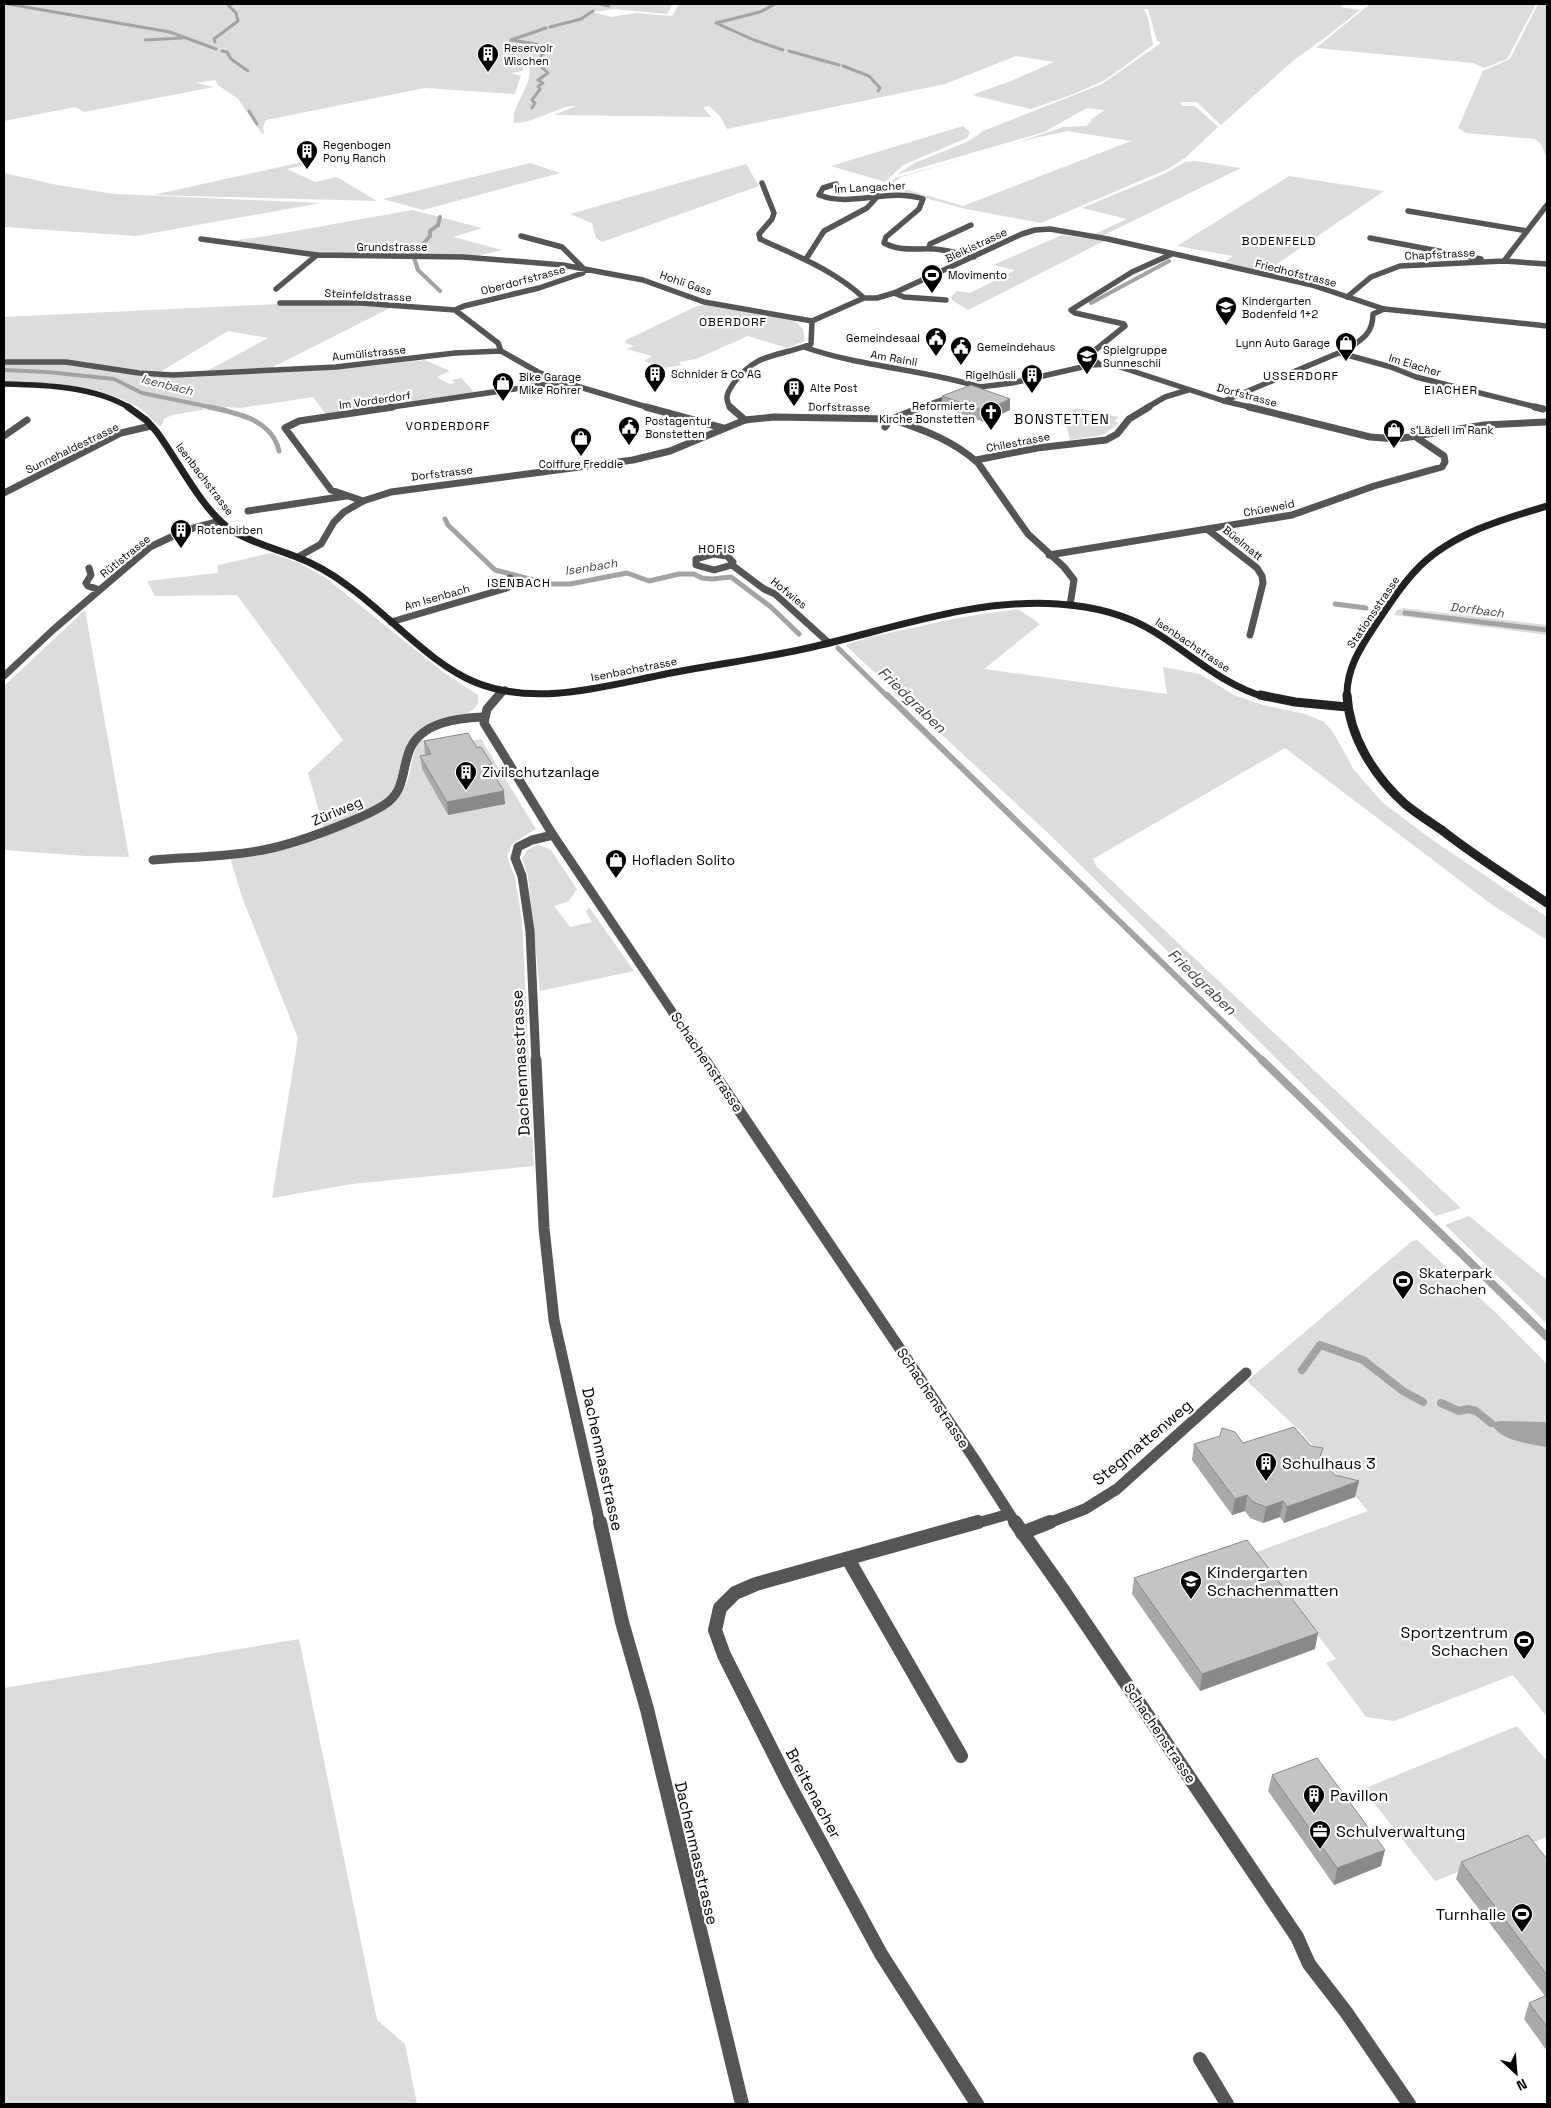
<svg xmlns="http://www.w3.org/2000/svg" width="1551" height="2108" viewBox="0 0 1551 2108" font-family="'Space Grotesk',sans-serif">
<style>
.green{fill:#dcdcdc;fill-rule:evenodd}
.water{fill:#a3a3a3}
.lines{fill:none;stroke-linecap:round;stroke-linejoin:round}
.stream-far4{stroke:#a3a3a3;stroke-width:3}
.stream-far3{stroke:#a3a3a3;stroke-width:4}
.stream-far2{stroke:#a3a3a3;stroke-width:5}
.stream-far1{stroke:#a3a3a3;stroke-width:6}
.stream{stroke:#a3a3a3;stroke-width:8}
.pedestrian{stroke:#555;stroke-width:7}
.minor-far4{stroke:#555;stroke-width:5.5}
.minor-far3{stroke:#555;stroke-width:7}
.minor-far2{stroke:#555;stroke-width:9}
.minor-far1{stroke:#555;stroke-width:11}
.minor{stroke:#555;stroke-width:14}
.tertiary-far4{stroke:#555;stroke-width:5.5}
.tertiary-far3{stroke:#555;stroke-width:7}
.tertiary-far2{stroke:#555;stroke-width:9}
.tertiary-far1{stroke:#555;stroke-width:11}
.tertiary{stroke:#555;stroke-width:14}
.secondary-far2{stroke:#222;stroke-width:5.5}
.secondary-far1{stroke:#222;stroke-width:7}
.secondary{stroke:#222;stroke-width:9}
.wall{fill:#a9a9a9}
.shaded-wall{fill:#898989}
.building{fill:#c4c4c4;stroke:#898989}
.labels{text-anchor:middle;stroke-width:4.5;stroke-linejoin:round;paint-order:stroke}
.far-poi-label{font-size:11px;fill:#000;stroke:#fff;text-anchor:start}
.far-street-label{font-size:11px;fill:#000;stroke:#fff}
.far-neighbourhood-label{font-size:12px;letter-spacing:1px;fill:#000;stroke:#fff}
.far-water-label{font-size:12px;font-style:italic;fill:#444;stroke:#fff}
.far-quarter-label{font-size:14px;letter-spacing:1px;fill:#000;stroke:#fff}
.poi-label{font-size:14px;fill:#000;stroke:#fff;text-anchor:start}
.street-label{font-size:14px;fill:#000;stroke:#fff}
.water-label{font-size:15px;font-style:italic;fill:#444;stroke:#fff}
.near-street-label{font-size:16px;fill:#000;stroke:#fff}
.near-poi-label{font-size:16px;fill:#000;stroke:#fff;text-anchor:start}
</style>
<rect width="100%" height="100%" fill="#fff"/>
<!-- green -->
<path class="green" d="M4,4h669l-6,10 -53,-5 -22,3 19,5 25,-4 36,3 7,-12h666l-4,3 19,3 -33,26 -33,24 -73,65 -24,-23h-16l1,4h13l23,21 -32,30 -18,12 -127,54 -75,-14 -63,-17 -13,1 -7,-2 12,-13 110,-31 58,-20 23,-1 6,-5 -2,-1 15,-10 -18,-2 -43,24 -148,43 19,-12 54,-22 14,-10 119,-47 59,-41 -4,-2 -9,-32h-4l4,9 5,27 -48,35 -34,15 -40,14 -59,-14 39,-14 43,-19 -38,-6 -71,28 -218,45 -7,-13 -11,-10 -6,1 8,10 -157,-2 22,-9c-16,-1 -41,17 -62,17 -3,-19 20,-38 15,-57h-6v5l-13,2 11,3 -6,18 -90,-6 -159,32 -3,7 1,6 -2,1 -24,-35 -20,-14 -3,-5 -19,3 18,4 -130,25 -9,-5 -71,14zM1067,131l64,10 -168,65 -72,-21 10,-8 134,-39z
M1370,4h166l-29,55 -23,9 -11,-5 -157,-15z
M1538,4h9v155l-6,-15 -6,-5 -69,-6 -8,-5 25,-57 27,-12z
M963,126l7,6 -3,6 -64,27 -18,17 -54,-16z
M1195,161l46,7 -139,68 -10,-1 35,-16 -45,-11 82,-34 21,-12z
M303,162l6,2 -22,5 28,13 22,-5 40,24 -224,-6z
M530,163l30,10 -137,37 -40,-11z
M746,164l13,22 -157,56 -6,-4 -4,-15 -22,-9z
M4,173l53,12 58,9 206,9 -185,33 -132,-9z
M1289,176l95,15 -113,77 -7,-1 -6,4 -35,-8 10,-7 -56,-10z
M412,210l70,18 -29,9 50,13 -28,6 -140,-1 -106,-14 38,-5z
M1062,235l42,6 -136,69 -16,-10 -1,-3 6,-6 13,2 45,-23 -22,-5z
M278,304h52l62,3 -121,61 -66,4 63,-34 -40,-7 -68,41 -33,-3 11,7 222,-9 65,-7 25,11 -13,6 12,7 6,-1 -4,-3 10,-2 13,14 -148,22 -13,-17 -73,11 -13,-1 -10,4 -10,-2 -35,6 -8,4 -2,7h-3c-7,-7 -14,-15 -23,-20 -37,-22 -90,-21 -132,-24v-65z
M704,305l90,15 9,9 2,12 -18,7 -39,-12 -52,23 -17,3 2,3 -18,3 -19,-7 8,-5 -26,-7 8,-3 -9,-3 1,-3 71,-34z
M1077,408l42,9 -5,4 5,2 -16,12 -33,5 -3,-13 -15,-6 1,-4z
M271,553l28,10 27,15 117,94 35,23c1,5 0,10 -4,14 -7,7 -41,12 -53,21 -26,20 -12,36 -25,58 -14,22 -49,31 -72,41l-16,-56 35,-33 -106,-145 -82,1 -8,-15 71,-8v-8z
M1403,608l144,17v10l-153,-20 3,-5z
M1018,609l22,15 -56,45 183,25 -4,-27 37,7 34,21 29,10 42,9 19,8 9,10 21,38 28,32 49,37 116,78v23l-56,-36 -206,-156 -192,111 3,7 365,342 -25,8 -387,-382 -204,-189 25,-8 93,-20z
M85,610l44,247 -43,-1 -82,-6v-164z
M481,739l55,90 -24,15 -5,13 8,20 7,44 12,245 -182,18 -80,14 26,-160 -56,-141 -12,-40 29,-4 135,-51c22,-23 12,-38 26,-61l4,-1v3l44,-1z
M539,845l12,5 26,39 -8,12 -15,5 16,21 22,-5 -6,-10 3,-5 45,64 -94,20 -12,-115 -6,-18 6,-9z
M1469,1216l78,64v44l-102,-99z
M1417,1240l79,73 51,51v353l-34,-42 -119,46 -28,-4 -40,-54 10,-4 -82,-106 114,-42 -66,-78 -55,-52 165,-140z
M299,1639l78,381 28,24 12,60h-413v-416z
M1517,1726l30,35v76l-112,44 -72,-92z"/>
<!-- water -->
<path class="water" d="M1499,1421l48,1v24l-2,1c-18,-4 -45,-6 -54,-24z"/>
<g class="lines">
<!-- stream-far4 -->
<path class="stream-far4" d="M8,4l162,28 46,17
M600,4l9,2
M775,4l-15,8 -44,11 38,17 29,10
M550,27l31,-8 12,-8
M145,40l37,-2
M215,42l-1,-3 24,-18 -2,-8 -8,-8 4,-1
M222,51l5,1 4,7 17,12
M789,51l50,14
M843,66l26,10 11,12 -2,3
M532,108l3,-5 -3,-3 8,-11 -2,-3 5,-3 -5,-3 10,-7 -10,-10 7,-15 -9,-4 -25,-4 35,-12
M249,111l8,13"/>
<!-- stream-far3 -->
<path class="stream-far3" d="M414,255l16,-19v-5l8,-6 2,-8
M414,258l4,12 22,21
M1091,303l78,-42
M4,370l43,2 67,7 28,14 73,15"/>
<!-- stream-far2 -->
<path class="stream-far2" d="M209,407c27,6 63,12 70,44
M445,519l3,6 47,45 54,14h21l57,-11 22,8 30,-7h15l8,4 10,1 19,-2 40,30 28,27
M1335,604l31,4
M1405,613l142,17
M838,648l50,49"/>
<!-- stream-far1 -->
<path class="stream-far1" d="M887,695l377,367"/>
<!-- stream -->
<path class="stream" d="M1262,1060l285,277
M1302,1370l18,-25 43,15 40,31 20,11
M1441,1403l18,8 9,-2 8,2 15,12"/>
<!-- pedestrian -->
<path class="pedestrian" d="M885,427l3,-4"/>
<!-- minor-far4 -->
<path class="minor-far4" d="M762,183l12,30 -2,6 -13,15 1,5c37,17 74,31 104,59
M836,184l-13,4 -4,7c33,13 70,-8 104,4l-4,10 -33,28 -2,6c17,9 33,5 51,6 13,1 26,5 39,8
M1408,211l119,20
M521,236l41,11 21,21
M1370,238l111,21
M201,239l116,16 146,2 100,8 80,15 61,22 108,19
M931,249l-2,-2 1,-3 41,-19
M806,259l18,-28 43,-23 11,-12
M1504,261l43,-56
M276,289l41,-34
M894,293l10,4 42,3
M1347,297l24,-20 29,-11 104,-5 43,3
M280,303h81l94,7
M804,347c57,20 118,22 176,40
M501,351l-3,-8 -43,-33 9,-4 75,-18 44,-15v-4
M1340,353l51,14 25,10 124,31
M4,362h62l73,11 34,2 163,-8 119,-14 46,-2 37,21 25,10 87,26
M1099,364l-10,-9 36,-29 -1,-2 -49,-11 -4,-3 61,-38 40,-18
M1224,401l124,-52c15,-10 25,-16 25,-35l11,-5
M385,408l177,-26
M731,408c-7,-9 -4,-15 2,-24 24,-33 44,-26 78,-40l1,-23 52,-23h13l17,-5 128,-59 13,-4 15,-1 58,10 204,46 72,24 163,17
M1146,408l19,-11 23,-7"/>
<!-- minor-far3 -->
<path class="minor-far3" d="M646,407l77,21
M730,407l15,13
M1535,407l8,2
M4,436l23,-16
M976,460l61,-12 69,-8 11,-6 12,-15 20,-12
M4,493l117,-60 30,-7
M363,501l-32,-11 -46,-62 14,-7 94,-14
M248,511l98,-15
M1207,529l50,39 5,8 1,7 -13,52
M714,554l13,2 6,6 -1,3 -18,5 -18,-5v-6z
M1049,555l243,-40 82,-29 68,-19 3,-5 -1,-6 -28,-19
M732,565l32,24 11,5 54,49
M89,568l2,7 -5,8 2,3 12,4
M391,622l116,-34 3,-10
M4,676l50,-47 96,-82 36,-17 34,-9"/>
<!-- minor-far2 -->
<path class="minor-far2" d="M153,860c37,-3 74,-3 110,-10 26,-5 51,-14 76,-24 15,-6 31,-12 45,-21 22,-14 17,-35 26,-56 12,-27 48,-31 73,-32
M536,1062l-6,-131 -8,-55 -7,-18 3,-11 14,-7 21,-5"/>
<!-- minor-far1 -->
<path class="minor-far1" d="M536,1060l8,168 10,92 46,204
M974,1524l35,-10
M1046,1524l39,-15 32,-20 129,-116"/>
<!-- minor -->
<path class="minor" d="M600,1522l22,100 25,87 95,395
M1022,1533l28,-11
M848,1559l113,197
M1200,2059l27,45
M977,2104l-96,-150 -92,-170 -65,-129 -9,-25 5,-22 15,-15 21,-9 222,-62"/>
<!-- tertiary-far4 -->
<path class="tertiary-far4" d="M918,408l62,-21 32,-4 79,-18 20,-1 113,37 30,7"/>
<!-- tertiary-far3 -->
<path class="tertiary-far3" d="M1249,407l121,30 27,2 87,-14 63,-3
M892,419c31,11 61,21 86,44l50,71 36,33 10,13 -4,25
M298,557l23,-13 13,-22 10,-10 19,-11 28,-9 242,-32 37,-9 75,-31 29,-3 118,2 30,-12
M498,697l7,-7"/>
<!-- tertiary-far2 -->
<path class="tertiary-far2" d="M499,695l-12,14 -3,14 69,112 153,227"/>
<!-- tertiary-far1 -->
<path class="tertiary-far1" d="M705,1060l268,397 43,67"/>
<!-- tertiary -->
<path class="tertiary" d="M1015,1522l48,68 234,347 12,27 37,48 63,92"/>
<!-- secondary-far2 -->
<path class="secondary-far2" d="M4,384c40,1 90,2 126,24"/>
<!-- secondary-far1 -->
<path class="secondary-far1" d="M128,407l18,13 10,11c22,29 45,78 75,99 19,12 42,18 63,26 19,7 37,17 54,30 41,29 83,79 129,97 59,23 124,4 184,-8 49,-10 98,-16 147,-27 81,-18 165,-50 250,-44 32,2 67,10 95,27 37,22 69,54 112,66
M1347,697c-1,-27 13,-49 27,-70 14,-21 28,-43 46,-61 34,-33 83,-47 127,-60"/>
<!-- secondary -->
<path class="secondary" d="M1260,695l35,7 52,5
M1347,695c2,42 28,82 58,109 12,10 25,18 38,27 33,26 69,48 104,72"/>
</g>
<!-- wall -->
<path class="wall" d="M942,396l68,14 -26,12 -42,-15z
M424,741l53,7 15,16v8l13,32 -57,11 -26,-46 -2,-13 5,-1z
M1243,1443l78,16 34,38 -71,26 -4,-6 -17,6 -13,-5 -5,-7 -13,4 -40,-55 2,-16z
M1134,1578l181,71 -115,42 -68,-97z
M1272,1775l109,91 -47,19 -66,-94z
M1547,1859v192l-23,-32 5,-16 16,-7 -89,-117 5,-17z"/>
<!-- shaded-wall -->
<path class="shaded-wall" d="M1010,399v11l-26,12v-11z
M492,764l1,14 -5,-13z
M504,791l1,13 -57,11 -1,-13z
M1359,1481l-4,16 -71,26 3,-16z
M1247,1495l-2,16 -13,4 3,-16z
M1283,1501l-3,16 -17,6 3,-16z
M1318,1633l-3,16 -115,42 2,-17z
M1385,1850l-4,16 -47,19 3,-17z"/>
<!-- building -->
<path class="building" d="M971,385l39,14 -26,12 -42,-15z
M468,733l9,15 4,-1 11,17 -4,1 16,26 -57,11 -27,-46 11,-2 -7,-13z
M1294,1427l17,19 12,2 -3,9 15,18 24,6 -72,26 -4,-6 -17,6 -13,-5 -6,-7 -12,4 -41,-55 26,-8 2,-8 13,4 8,11z
M1247,1540l71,93 -116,41 -68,-96z
M1317,1758l68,92 -48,18 -65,-93z
M1528,1835l19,24v116l-86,-113z
M1547,1995v32l-18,-24z"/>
<!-- icons -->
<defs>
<g id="building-pin" transform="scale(1.125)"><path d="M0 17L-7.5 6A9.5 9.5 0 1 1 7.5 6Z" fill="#000" stroke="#fff"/><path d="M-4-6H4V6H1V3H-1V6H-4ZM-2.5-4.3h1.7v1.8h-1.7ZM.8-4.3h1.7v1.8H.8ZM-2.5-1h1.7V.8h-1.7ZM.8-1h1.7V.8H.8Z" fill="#fff"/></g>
<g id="stadium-pin" transform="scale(1.125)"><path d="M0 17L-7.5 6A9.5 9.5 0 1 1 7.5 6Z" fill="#000" stroke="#fff"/><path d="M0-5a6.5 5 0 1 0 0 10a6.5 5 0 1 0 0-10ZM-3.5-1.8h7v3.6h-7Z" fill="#fff"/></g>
<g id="school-pin" transform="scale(1.125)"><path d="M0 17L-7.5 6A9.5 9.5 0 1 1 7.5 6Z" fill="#000" stroke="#fff"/><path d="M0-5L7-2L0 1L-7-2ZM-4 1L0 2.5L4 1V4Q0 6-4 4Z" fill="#fff"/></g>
<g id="civic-pin" transform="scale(1.125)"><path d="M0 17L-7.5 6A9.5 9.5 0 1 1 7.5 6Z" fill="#000" stroke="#fff"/><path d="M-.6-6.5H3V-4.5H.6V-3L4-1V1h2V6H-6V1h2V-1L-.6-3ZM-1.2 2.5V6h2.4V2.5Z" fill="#fff"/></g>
<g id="shop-pin" transform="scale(1.125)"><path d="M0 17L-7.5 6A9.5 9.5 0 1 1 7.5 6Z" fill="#000" stroke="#fff"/><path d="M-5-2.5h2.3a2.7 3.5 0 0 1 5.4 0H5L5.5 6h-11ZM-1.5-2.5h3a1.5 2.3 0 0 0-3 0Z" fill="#fff"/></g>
<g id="church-pin" transform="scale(1.125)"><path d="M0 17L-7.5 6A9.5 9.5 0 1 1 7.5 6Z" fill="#000" stroke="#fff"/><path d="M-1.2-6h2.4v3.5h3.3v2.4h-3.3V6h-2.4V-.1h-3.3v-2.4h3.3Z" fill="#fff"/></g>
<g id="office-pin" transform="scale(1.125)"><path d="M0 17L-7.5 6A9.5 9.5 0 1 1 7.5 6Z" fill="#000" stroke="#fff"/><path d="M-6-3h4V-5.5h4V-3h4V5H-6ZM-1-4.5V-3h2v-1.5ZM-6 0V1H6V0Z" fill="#fff"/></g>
</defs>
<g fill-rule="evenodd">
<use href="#building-pin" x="488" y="54"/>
<use href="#building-pin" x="307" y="151"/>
<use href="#stadium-pin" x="932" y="275"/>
<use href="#school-pin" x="1226" y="307"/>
<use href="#civic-pin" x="936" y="338"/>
<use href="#shop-pin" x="1346" y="343"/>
<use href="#civic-pin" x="961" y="347"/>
<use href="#school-pin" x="1087" y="356"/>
<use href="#building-pin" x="655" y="374"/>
<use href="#building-pin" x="1032" y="375"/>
<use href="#shop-pin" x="503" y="383"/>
<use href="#building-pin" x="794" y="388"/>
<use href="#church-pin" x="991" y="412"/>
<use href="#civic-pin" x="629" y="427"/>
<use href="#shop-pin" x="1394" y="430"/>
<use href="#shop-pin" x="581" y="438"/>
<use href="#building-pin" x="181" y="530"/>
<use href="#building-pin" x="466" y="772"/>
<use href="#shop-pin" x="616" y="860"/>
<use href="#stadium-pin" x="1403" y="1281"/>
<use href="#building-pin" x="1266" y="1463"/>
<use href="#school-pin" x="1191" y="1581"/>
<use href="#stadium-pin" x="1524" y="1641"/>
<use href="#building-pin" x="1314" y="1795"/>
<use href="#office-pin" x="1320" y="1831"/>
<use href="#stadium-pin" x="1522" y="1914"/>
</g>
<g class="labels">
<!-- far-poi labels -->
<g class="far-poi-label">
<text x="504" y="52">Reservoir<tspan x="504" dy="13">Wischen</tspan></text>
<text x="323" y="149">Regenbogen<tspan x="323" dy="13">Pony Ranch</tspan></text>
<text x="948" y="279">Movimento</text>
<text x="1242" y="305">Kindergarten<tspan x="1242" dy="13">Bodenfeld 1+2</tspan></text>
<text x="920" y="342" text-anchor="end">Gemeindesaal</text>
<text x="1330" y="347" text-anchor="end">Lynn Auto Garage</text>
<text x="977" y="351">Gemeindehaus</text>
<text x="1103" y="354">Spielgruppe<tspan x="1103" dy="13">Sunneschii</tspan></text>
<text x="671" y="378">Schnider &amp; Co AG</text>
<text x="1016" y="379" text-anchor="end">Rigelhüsli</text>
<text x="519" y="381">Bike Garage<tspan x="519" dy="13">Mike Rohrer</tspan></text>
<text x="810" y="392">Alte Post</text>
<text x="975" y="410" text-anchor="end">Reformierte<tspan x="975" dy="13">Kirche Bonstetten</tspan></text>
<text x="645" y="425">Postagentur<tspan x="645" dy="13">Bonstetten</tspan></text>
<text x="1410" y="434">s'Lädeli im Rank</text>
<text x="581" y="468" text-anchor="middle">Coiffure Freddie</text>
<text x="197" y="534">Rotenbirben</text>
</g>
<!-- far-street labels -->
<g class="far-street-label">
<text transform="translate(870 187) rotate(-3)" y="4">Im Langacher</text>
<text transform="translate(976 245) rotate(-25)" y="4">Bleikistrasse</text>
<text x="392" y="251">Grundstrasse</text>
<text transform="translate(1440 254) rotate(-3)" y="4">Chapfstrasse</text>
<text transform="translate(1296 273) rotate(14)" y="4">Friedhofstrasse</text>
<text transform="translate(523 280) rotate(-15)" y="4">Oberdorfstrasse</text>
<text transform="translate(686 283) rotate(19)" y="4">Hohli Gass</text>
<text transform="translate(368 295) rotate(3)" y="4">Steinfeldstrasse</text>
<text transform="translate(369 353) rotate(-6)" y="4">Aumülistrasse</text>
<text transform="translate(894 358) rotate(10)" y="4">Am Rainli</text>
<text transform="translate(1415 365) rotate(17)" y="4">Im Eiacher</text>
<text transform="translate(1247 395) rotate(15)" y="4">Dorfstrasse</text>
<text transform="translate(375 400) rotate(-8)" y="4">Im Vorderdorf</text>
<text transform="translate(839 407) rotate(1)" y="4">Dorfstrasse</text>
<text transform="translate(1018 442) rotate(-11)" y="4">Chilestrasse</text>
<text transform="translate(72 448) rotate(-26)" y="4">Sunnehaldestrasse</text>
<text transform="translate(442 473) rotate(-7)" y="4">Dorfstrasse</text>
<text transform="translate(205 479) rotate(53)" y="4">Isenbachstrasse</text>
<text transform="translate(1269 508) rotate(-11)" y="4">Chüeweid</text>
<text transform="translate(1243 543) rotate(39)" y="4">Büelmatt</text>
<text transform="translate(125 556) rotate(-39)" y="4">Rütistrasse</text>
<text transform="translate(789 593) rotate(39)" y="4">Hofwies</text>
<text transform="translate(437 597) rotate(-16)" y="4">Am Isenbach</text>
<text transform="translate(1373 612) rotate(-56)" y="4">Stationsstrasse</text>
<text transform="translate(1193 645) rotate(34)" y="4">Isenbachstrasse</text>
<text transform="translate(634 669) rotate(-11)" y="4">Isenbachstrasse</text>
</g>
<!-- far-neighbourhood labels -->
<g class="far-neighbourhood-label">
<text x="1279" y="245">BODENFELD</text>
<text x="733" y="326">OBERDORF</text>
<text x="1301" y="380">USSERDORF</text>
<text x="1451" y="394">EIACHER</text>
<text x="448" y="430">VORDERDORF</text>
<text x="717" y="553">HOFIS</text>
<text x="519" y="587">ISENBACH</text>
</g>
<!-- far-water labels -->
<g class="far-water-label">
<text transform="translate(167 385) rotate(14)" y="4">Isenbach</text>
<text transform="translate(591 567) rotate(-9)" y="4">Isenbach</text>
<text transform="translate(1477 610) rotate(7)" y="4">Dorfbach</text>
</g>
<!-- far-quarter labels -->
<g class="far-quarter-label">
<text x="1062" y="424">BONSTETTEN</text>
</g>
<!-- poi labels -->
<g class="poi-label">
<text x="482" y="777">Zivilschutzanlage</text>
<text x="632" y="865">Hofladen Solito</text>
<text x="1419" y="1278">Skaterpark<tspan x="1419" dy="16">Schachen</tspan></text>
</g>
<!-- street labels -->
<g class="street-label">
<text transform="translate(337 811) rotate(-23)" y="5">Züriweg</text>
<text transform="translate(707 1062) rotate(56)" y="5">Schachenstrasse</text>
<text transform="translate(933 1398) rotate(56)" y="5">Schachenstrasse</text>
<text transform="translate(1160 1733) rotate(56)" y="5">Schachenstrasse</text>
</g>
<!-- water labels -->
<g class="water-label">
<text transform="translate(912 700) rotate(44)" y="5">Friedgraben</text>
<text transform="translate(1202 982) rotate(44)" y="5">Friedgraben</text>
</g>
<!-- near-street labels -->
<g class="near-street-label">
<text transform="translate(520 1063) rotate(-93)" y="6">Dachenmasstrasse</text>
<text transform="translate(1142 1442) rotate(-40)" y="6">Stegmattenweg</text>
<text transform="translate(603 1459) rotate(78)" y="6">Dachenmasstrasse</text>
<text transform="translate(814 1793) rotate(62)" y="6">Breitenacher</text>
<text transform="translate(697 1853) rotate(77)" y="6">Dachenmasstrasse</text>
</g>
<!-- near-poi labels -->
<g class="near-poi-label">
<text x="1282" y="1469">Schulhaus 3</text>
<text x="1207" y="1578">Kindergarten<tspan x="1207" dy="18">Schachenmatten</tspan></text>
<text x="1508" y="1638" text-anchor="end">Sportzentrum<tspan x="1508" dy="18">Schachen</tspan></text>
<text x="1330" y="1801">Pavillon</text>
<text x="1336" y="1837">Schulverwaltung</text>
<text x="1506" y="1920" text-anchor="end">Turnhalle</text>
</g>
</g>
<!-- border -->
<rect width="1551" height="2108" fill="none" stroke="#000000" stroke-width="10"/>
<!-- north arrow -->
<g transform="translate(1516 2073) rotate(154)" stroke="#ffffff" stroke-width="4" paint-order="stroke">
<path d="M0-4L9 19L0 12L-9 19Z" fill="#000000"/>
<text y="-8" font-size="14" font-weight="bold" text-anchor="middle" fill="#000000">N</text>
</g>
</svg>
